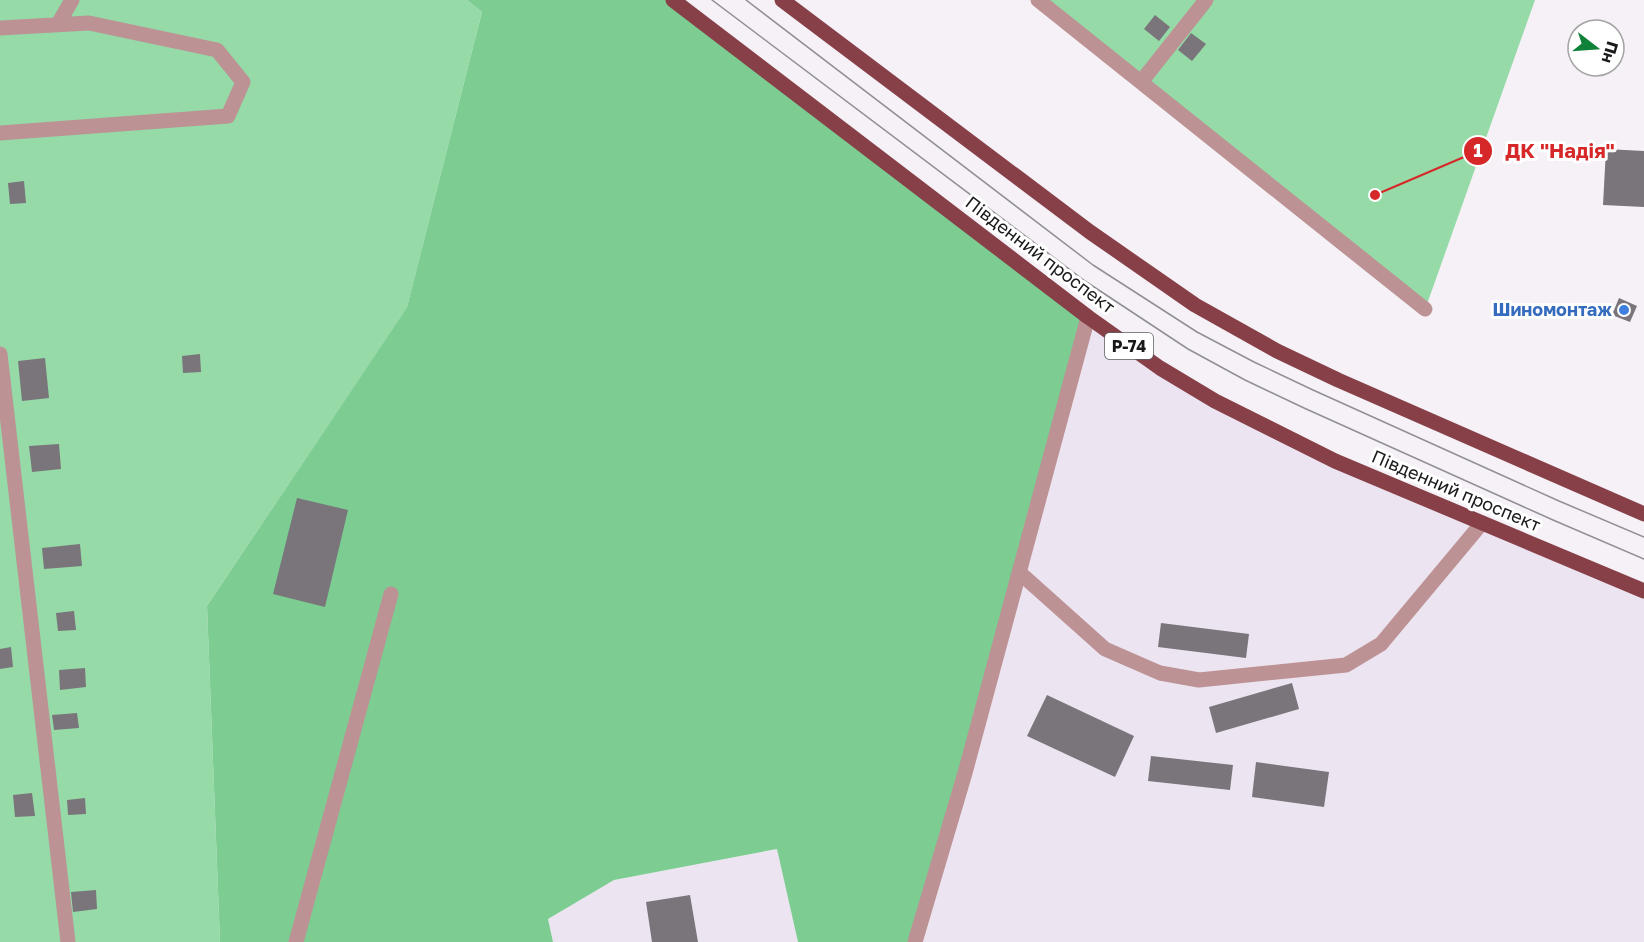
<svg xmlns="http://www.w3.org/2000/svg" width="1644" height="942" viewBox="0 0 1644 942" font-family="'Golos Text',sans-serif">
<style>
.built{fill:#ede4f1}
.green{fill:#96daa7}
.forest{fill:#7dcd93}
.building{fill:#79757b}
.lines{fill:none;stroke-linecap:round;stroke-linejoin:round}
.lane{stroke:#bc9294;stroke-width:15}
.primary{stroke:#874048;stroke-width:15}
.tram{stroke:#918f93;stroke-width:1.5}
.shop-dot{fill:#3f7fe0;stroke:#fff;stroke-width:2}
.labels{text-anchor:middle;stroke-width:6;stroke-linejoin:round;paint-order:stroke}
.shield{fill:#fff;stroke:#5e5d5f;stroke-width:1.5}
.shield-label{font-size:16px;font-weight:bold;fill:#19181a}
.street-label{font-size:18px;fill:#19181a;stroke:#fff}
.shop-label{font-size:18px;font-weight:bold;fill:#366cbe;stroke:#fff;text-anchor:end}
.leader{fill:none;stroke:#d62828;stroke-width:2}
.callout-dot{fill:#d62828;stroke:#fff;stroke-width:2}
.mark-label{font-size:18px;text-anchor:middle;font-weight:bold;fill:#fff}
.callout-label{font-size:20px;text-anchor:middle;font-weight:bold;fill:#d62828;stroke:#fff;stroke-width:6;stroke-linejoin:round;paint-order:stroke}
</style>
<rect width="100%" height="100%" fill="#f5f1f7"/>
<!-- built -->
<path class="built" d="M1088,317l127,84 429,190v351h-729z
M778,849l20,93h-245l-5,-23 66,-39z"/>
<!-- green -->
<path class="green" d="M0,0h467l15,12 -75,295 -200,299 13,336h-220z
M1038,0h497l-109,307z"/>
<!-- forest -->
<path class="forest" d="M467,0h206l415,317 -173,625h-117l-21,-93 -163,31 -66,39 5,23h-333l-13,-336 200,-299 75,-295z"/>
<!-- building -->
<path class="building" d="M1155,15l15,12 -11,14 -15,-12z
M1191,33l15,11 -14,17 -14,-11z
M1606,149l38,2v56l-41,-2z
M24,181l2,22 -16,1 -2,-21z
M1619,298l18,8 -7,16 -18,-7z
M200,354l1,18 -18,1 -1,-17z
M45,358l4,40 -27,3 -4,-40z
M59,444l2,25 -29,3 -3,-26z
M297,498l51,12 -23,97 -52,-13z
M80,544l2,22 -38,3 -2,-21z
M74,611l2,19 -18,1 -2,-18z
M1161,623l88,11 -3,24 -88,-11z
M11,647l2,20 -13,2v-20z
M85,668l1,19 -26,3 -1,-20z
M1292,683l7,26 -83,24 -7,-26z
M1047,695l87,41 -19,41 -88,-41z
M77,713l2,15 -25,2 -2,-15z
M1151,756l82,9 -3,25 -82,-9z
M1256,762l73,10 -5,35 -72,-10z
M32,793l3,23 -20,1 -2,-22z
M85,798l1,16 -18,1 -1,-15z
M96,890l1,19 -24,3 -2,-20z
M690,895l8,47h-46l-6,-40z"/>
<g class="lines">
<!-- lane -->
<path class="lane" d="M1038,0l387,309
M58,24l14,-24
M0,28l89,-5 128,27 26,32 -15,34 -228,17
M1141,82l65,-82
M0,354l68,588
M1019,572l86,77 55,24 39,7 147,-15 35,-21 101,-121
M296,942l95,-348
M915,942l50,-169 123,-456"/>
<!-- primary -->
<path class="primary" d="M673,0l415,317 72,51 55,33 120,60 309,130
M782,0l308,232 105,73 82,46 61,29 306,134"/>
<!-- tram -->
<path class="tram" d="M712,0l373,281 103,68 57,31 59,28 249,112 91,39
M746,0l347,265 104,67 57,30 59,28 246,111 85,36"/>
</g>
<!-- markers -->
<circle class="shop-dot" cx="1624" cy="310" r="6"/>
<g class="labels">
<!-- shield labels -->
<rect class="shield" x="1105" y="333" width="48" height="26" rx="4.5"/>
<g class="shield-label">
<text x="1129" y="352">Р-74</text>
</g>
<!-- street labels -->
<g class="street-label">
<text transform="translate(1040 255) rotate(37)" y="6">Південний проспект</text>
<text transform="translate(1456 491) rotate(23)" y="6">Південний проспект</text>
</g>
<!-- shop labels -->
<g class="shop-label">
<text x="1612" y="316">Шиномонтаж</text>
</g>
</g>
<!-- callouts -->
<path class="leader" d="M1375 195L1478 151"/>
<g class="callout-dot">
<circle cx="1375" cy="195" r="6"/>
<circle cx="1478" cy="151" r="15"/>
</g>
<g class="mark-label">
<text x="1478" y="157">1</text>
</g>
<g class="callout-label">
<text x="1560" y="158">ДК "Надія"</text>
</g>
<!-- north arrow -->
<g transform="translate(1596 48) rotate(107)"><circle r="28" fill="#ffffff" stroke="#a3a3a3" stroke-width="1.5"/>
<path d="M0-4.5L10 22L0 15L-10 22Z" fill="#0f8139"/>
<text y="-9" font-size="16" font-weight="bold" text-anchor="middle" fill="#19181a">Пн</text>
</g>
</svg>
